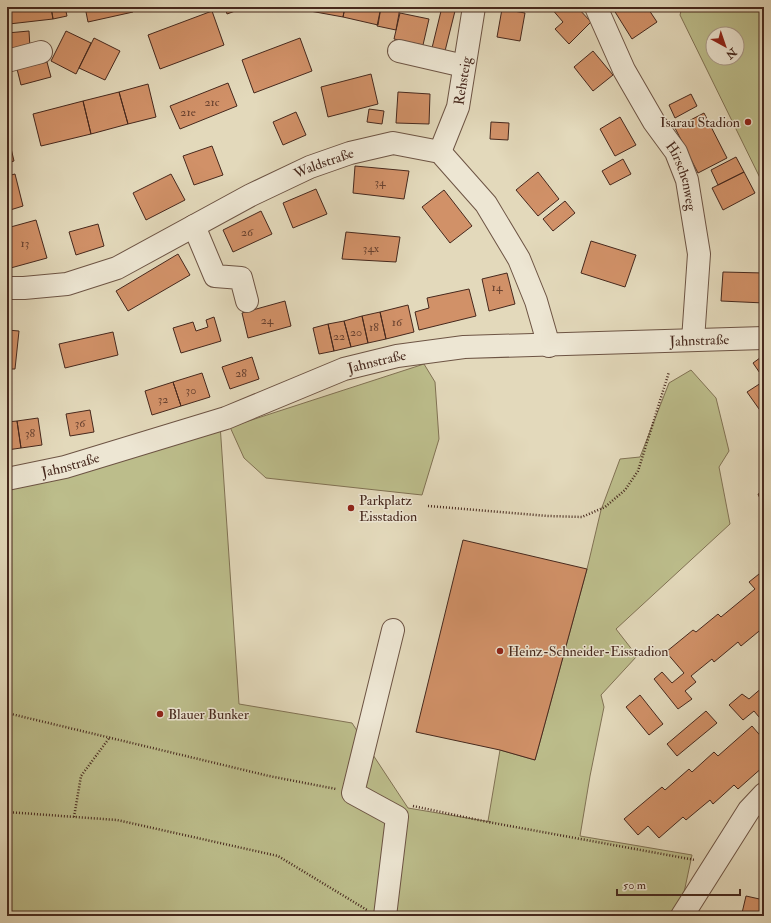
<svg xmlns="http://www.w3.org/2000/svg" width="771" height="923" viewBox="0 0 771 923" font-family="'IM FELL Double Pica',serif">
<style>
.green{fill:#bcbd8b;stroke:#817254;fill-rule:evenodd}
.building{fill:#d19168;stroke:#46281d}
.lines{fill:none;stroke-linecap:round;stroke-linejoin:round}
.minor-casing{stroke:#6d5444;stroke-width:24}
.path{stroke:#46281d;stroke-width:2.5;stroke-dasharray:1 2;stroke-linecap:butt}
.minor{stroke:#ede6d3;stroke-width:22}
.poi-dot{fill:#8f2418;stroke:#ede6d3;stroke-width:1.5}
.labels{text-anchor:middle;stroke-width:3;stroke-linejoin:round;paint-order:stroke}
.number-label{font-size:12px;fill:#694230}
.street-label{font-size:14px;fill:#46281d;stroke:#ede6d3}
.poi-label{font-size:14px;fill:#46281d;stroke:#ede6d3;text-anchor:start}
</style>
<rect width="100%" height="100%" fill="#e3d9bb"/>
<filter id="stains"><feTurbulence type="fractalNoise" baseFrequency=".005" numOctaves="4"/><feColorMatrix values="0 0 0 0 .2 0 0 0 0 .09 0 0 0 0 .02 0 0 0 .5 -.17"/></filter>
<radialGradient id="worn" r=".72"><stop offset=".6" stop-color="#630" stop-opacity="0"/><stop offset="1" stop-color="#630" stop-opacity=".3"/></radialGradient>
<!-- green -->
<path class="green" d="M682,7h82v179l-84,-171zM713,34h24v24h-24z
M424,364l11,18 4,57 -17,56 -156,-17 -22,-20 -14,-31z
M691,370l25,28 13,53 -10,16 11,57 -114,105 21,27 -36,39 3,12 -14,69 -10,60 112,19 -13,61h-672v-431l213,-61 19,280 113,19 56,85 83,14 -3,-1 12,-71 35,10 52,-191 14,-59 19,-51 20,-2 29,-74z"/>
<!-- building -->
<path class="building" d="M7,7h44l2,12 -44,5z
M51,7h14l2,9 -14,3z
M85,7h47l1,5 -45,10z
M225,7h21l-19,7z
M311,7h34l-2,10 -33,-6z
M345,7h36l-3,18 -35,-8z
M381,7l19,1 -4,22 -19,-4z
M442,7h14l-12,48 -13,-3z
M551,7h26l14,15 -22,22 -14,-15 8,-7 -12,-14z
M612,7h35l10,15 -25,17z
M502,9l23,4 -5,28 -23,-4z
M212,11l12,34 -64,24 -12,-34z
M400,13l29,6 -6,26 -29,-6z
M29,31l1,17 -23,1v-16z
M66,31l25,12 -15,31 -25,-13z
M94,38l26,13 -15,29 -26,-12z
M300,38l12,33 -58,22 -12,-33z
M593,51l20,24 -20,16 -19,-24z
M47,62l4,15 -30,8 -4,-16z
M371,74l7,30 -50,13 -7,-30z
M228,83l9,23 -57,23 -10,-23z
M148,84l8,33 -28,7 -9,-32z
M119,92l9,32 -37,10 -8,-33z
M398,92l32,2 -1,30 -33,-1z
M691,94l6,12 -22,12 -6,-13z
M83,101l8,33 -50,12 -8,-32z
M369,109l15,2 -2,13 -15,-2z
M296,112l10,23 -23,10 -10,-23z
M704,113l23,45 -29,15 -23,-45z
M620,117l16,28 -21,11 -15,-27z
M491,122l18,1 -1,17 -18,-1z
M7,131l7,30 -7,2z
M212,146l11,29 -29,10 -11,-29z
M736,157l8,15 -26,13 -7,-15z
M623,159l8,15 -21,11 -8,-14z
M355,166l54,5 -5,28 -51,-6z
M538,172l21,27 -21,17 -22,-26z
M744,172l11,21 -32,17 -11,-22z
M15,174l8,32 -16,5v-35z
M171,174l14,26 -39,20 -13,-27z
M316,189l11,25 -34,14 -10,-25z
M444,190l28,36 -22,17 -28,-36z
M565,201l10,12 -22,18 -10,-12z
M261,211l11,23 -39,18 -10,-22z
M36,220l11,38 -40,11v-41z
M98,224l6,22 -28,9 -7,-23z
M346,232l54,5 -4,25 -54,-3z
M591,241l45,14 -11,32 -44,-14z
M178,254l12,21 -62,36 -12,-20z
M723,272l41,1v30l-43,-2z
M507,273l8,31 -26,7 -7,-32z
M469,289l7,27 -57,14 -4,-18 14,-4 -2,-10z
M285,301l6,25 -43,12 -6,-25z
M408,305l6,27 -28,7 -6,-27z
M380,312l6,27 -18,4 -6,-27z
M362,316l6,27 -17,4 -7,-26z
M214,317l7,24 -40,12 -8,-25 20,-6 3,9 12,-4 -2,-7z
M344,321l7,26 -17,4 -6,-27z
M328,324l6,27 -15,3 -6,-26z
M7,330l12,1 -4,38h-8z
M113,332l5,23 -53,13 -6,-24z
M764,355v24l-11,-16z
M252,357l7,22 -29,10 -8,-22z
M202,373l8,24 -29,9 -8,-24z
M764,381v35l-17,-24z
M173,382l8,24 -29,9 -7,-24z
M90,410l4,22 -24,4 -4,-22z
M38,418l4,27 -21,3 -4,-27z
M17,421l4,27 -14,2v-28z
M764,492v16l-6,-14z
M463,540l124,29 -52,191 -35,-10 -84,-18z
M764,570v57l-23,19 -3,-4 -24,20 -2,-3 -21,17 5,6 -11,9 7,8 -14,10 -24,-30 8,-7 10,11 12,-10 -18,-21 27,-22 3,2 22,-18 3,3 34,-28 -6,-7z
M764,686v37l-10,-12 -11,9 -14,-15 13,-11 7,5z
M640,695l23,29 -14,11 -23,-28z
M706,711l11,12 -40,33 -10,-12z
M752,726l12,14v26l-26,23 -4,-4 -21,19 -3,-4 -24,20 -3,-3 -24,21 -11,-12 -10,9 -14,-16 38,-32 3,3 24,-21 3,3 22,-20 4,4z
M746,896l18,4v16h-10l-12,-3z
M714,913l11,1 -1,2h-11z"/>
<g class="lines">
<!-- minor casing -->
<g class="minor-casing">
<g id="minor">
<path id="s1" d="M596,7l28,63 30,52 22,30 11,28 12,74 -6,86"/>
<path d="M399,51l65,15"/>
<path d="M7,61l34,-9"/>
<path id="s2" d="M440,152l18,-45 16,-100"/>
<path d="M194,226l21,50 26,2 6,23"/>
<path id="s3" d="M7,288h17l43,-4 50,-16 134,-73 59,-28 40,-14 43,-10 47,9 46,52 33,55 17,42 13,45"/>
<path id="s4" d="M7,479l58,-12 161,-49 118,-49 53,-13 67,-9 300,-9"/>
<path d="M385,916l12,-99 -44,-24 40,-163"/>
<path d="M682,916l67,-106 15,-16"/>
</g>
</g>
<!-- path -->
<path class="path" d="M428,506l120,10 34,1 23,-10 20,-17 13,-19 31,-99
M7,713l262,63 67,13
M413,806l75,16 207,38
M7,812l110,8 161,36 89,54
M74,817l7,-41 29,-39"/>
<!-- minor -->
<use href="#minor" class="minor"/>
</g>
<!-- markers -->
<g class="poi-dot">
<circle cx="748" cy="122" r="4"/>
<circle cx="351" cy="508" r="4"/>
<circle cx="500" cy="651" r="4"/>
<circle cx="160" cy="714" r="4"/>
</g>
<g class="labels">
<!-- number labels -->
<g class="number-label">
<text x="212" y="106">21c</text>
<text x="188" y="116">21e</text>
<text x="380" y="186">34</text>
<text x="247" y="236">26</text>
<text x="25" y="247">13</text>
<text x="371" y="252">34x</text>
<text x="497" y="291">14</text>
<text x="267" y="324">24</text>
<text x="397" y="326">16</text>
<text x="374" y="331">18</text>
<text x="356" y="336">20</text>
<text x="339" y="340">22</text>
<text x="241" y="377">28</text>
<text x="191" y="394">30</text>
<text x="163" y="403">32</text>
<text x="80" y="427">36</text>
<text x="30" y="437">38</text>
</g>
<!-- street labels -->
<g class="street-label">
<text dy="5" stroke="none"><textPath href="#s2" startOffset="75">Rehsteig</textPath></text>
<text dy="5" stroke="none"><textPath href="#s3" startOffset="345">Waldstraße</textPath></text>
<text dy="5" stroke="none"><textPath href="#s1" startOffset="191">Hirschenweg</textPath></text>
<text dy="5" stroke="none"><textPath href="#s4" startOffset="713">Jahnstraße</textPath></text>
<text dy="5" stroke="none"><textPath href="#s4" startOffset="389">Jahnstraße</textPath></text>
<text dy="5" stroke="none"><textPath href="#s4" startOffset="65">Jahnstraße</textPath></text>
</g>
<!-- poi labels -->
<g class="poi-label">
<text x="740" y="127" text-anchor="end">Isarau Stadion</text>
<text x="359" y="505">Parkplatz<tspan x="359" dy="16">Eisstadion</tspan></text>
<text x="508" y="656">Heinz-Schneider-Eisstadion</text>
<text x="168" y="719">Blauer Bunker</text>
</g>
</g>
<!-- margin -->
<rect width="771" height="923" fill="none" stroke="#e3d9bb" stroke-width="24"/>
<rect x="8" y="8" width="755" height="907" fill="none" stroke="#46281d" stroke-width="2"/>
<rect x="12" y="12" width="747" height="899" fill="none" stroke="#46281d"/>
<!-- north arrow -->
<g transform="translate(725 46) rotate(140)"><circle r="19" fill="#ede6d3" stroke="#aa9a8a"/>
<path d="M0-3L7 15L0 10L-7 15Z" fill="#8f2418"/>
<text y="-6" font-size="11" font-weight="bold" text-anchor="middle" fill="#46281d">N</text>
</g>
<!-- scale -->
<path d="M617 889v6h123v-6" fill="none" stroke="#46281d" stroke-width="2"/>
<text x="623" y="889" font-size="12" fill="#46281d" stroke="#ede6d3" stroke-width="3" paint-order="stroke">50 m</text>
<rect width="100%" height="100%" filter="url(#stains)"/>
<rect width="100%" height="100%" fill="url(#worn)"/>
</svg>
